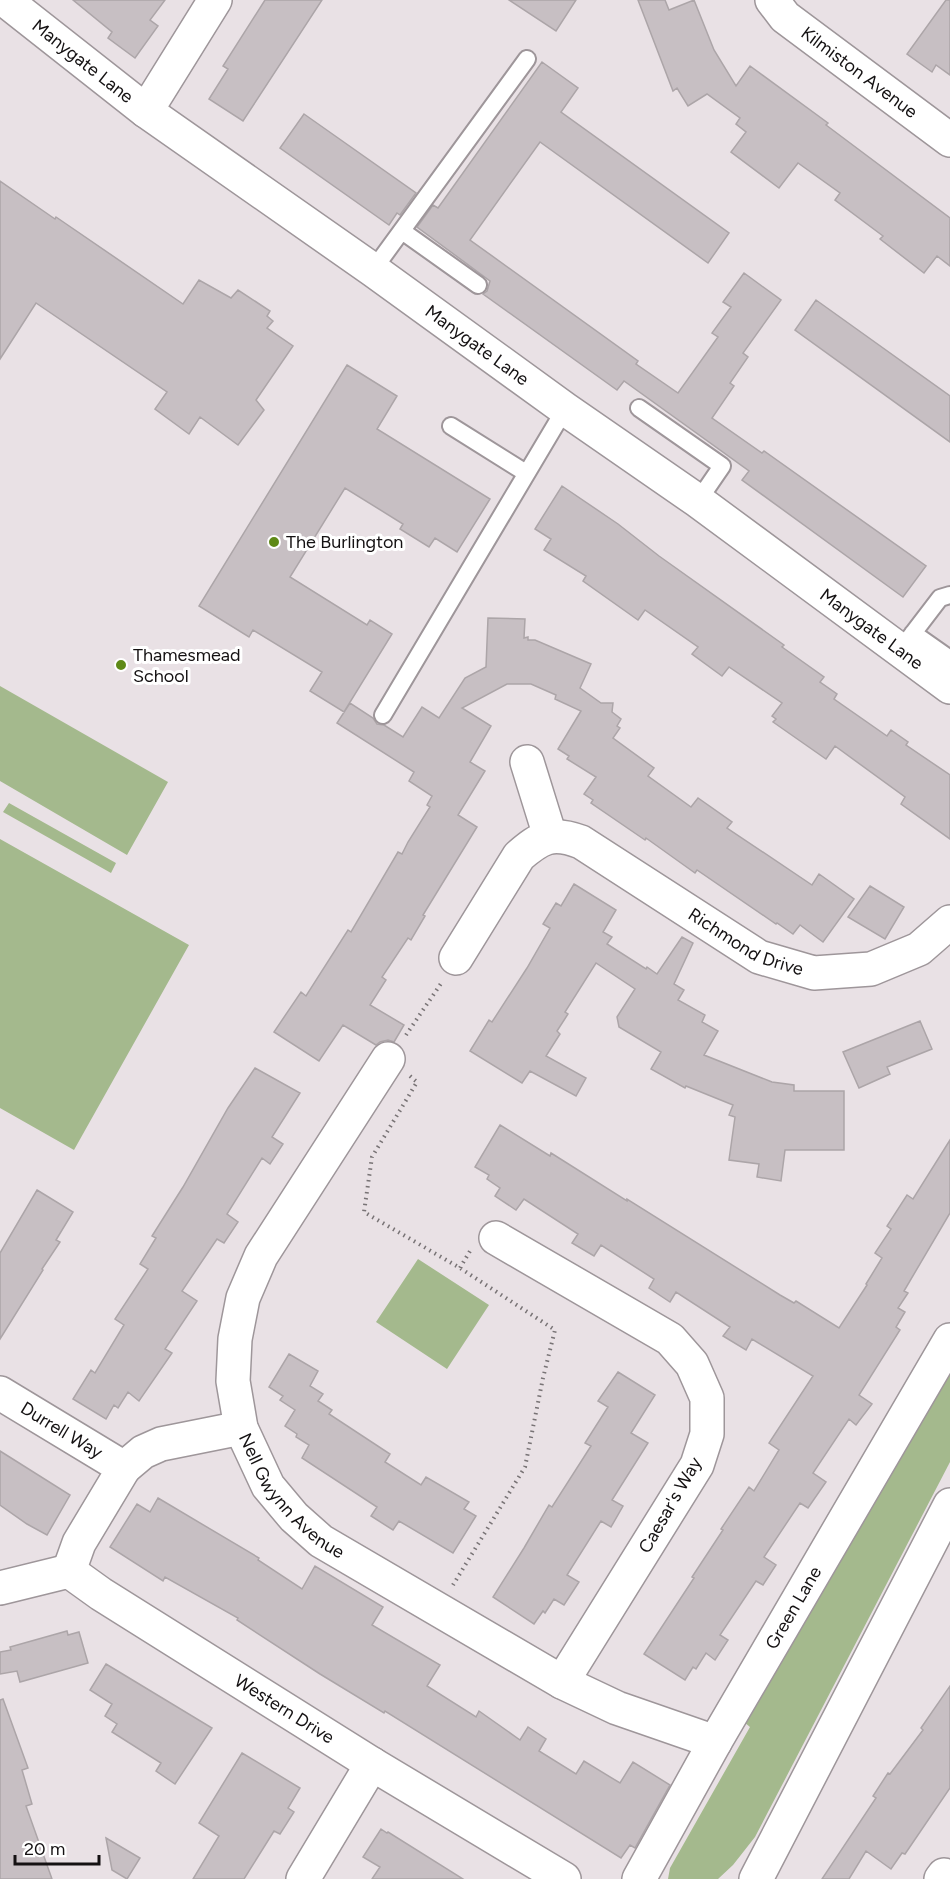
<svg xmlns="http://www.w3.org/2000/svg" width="950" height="1879" viewBox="0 0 950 1879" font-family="Figtree,sans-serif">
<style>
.green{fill:#a4b98d}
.building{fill:#c7bfc3;stroke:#aca5a8;stroke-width:1.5}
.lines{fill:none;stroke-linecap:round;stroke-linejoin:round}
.lane-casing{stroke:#9e969a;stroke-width:20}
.street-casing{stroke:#9e969a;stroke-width:36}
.secondary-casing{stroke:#9e969a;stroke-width:36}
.path{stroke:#787375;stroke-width:4;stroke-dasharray:1.5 4.5;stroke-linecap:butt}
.lane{stroke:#fff;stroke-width:16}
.street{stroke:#fff;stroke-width:33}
.secondary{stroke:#fff;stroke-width:33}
.poi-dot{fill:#5e8916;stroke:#fff;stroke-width:2}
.labels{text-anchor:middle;stroke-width:6;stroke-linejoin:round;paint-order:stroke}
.street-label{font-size:18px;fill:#141112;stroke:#fff}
.poi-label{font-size:18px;fill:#141112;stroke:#fff;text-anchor:start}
</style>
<rect width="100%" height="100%" fill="#e9e1e5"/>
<!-- green -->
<path class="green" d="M0,686l168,96 -41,73 -127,-74z
M9,803l107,60 -5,10 -108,-61z
M0,839l189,106 -115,205 -74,-42z
M418,1259l71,46 -42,64 -71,-47z
M950,1368v94l-195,375 -22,28 -15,14h-50l2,-11 80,-141 -6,-5z"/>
<!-- building -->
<path class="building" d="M73,0h92l-15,20 8,6 -23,32 -27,-20 4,-6z
M265,0h57l-79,121 -34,-22 19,-30 -5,-3z
M509,0h67l-20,31z
M638,0h27l4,10 25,-10 20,50 22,36 14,-20 78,57 -2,2 124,93v48l-13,-10 -13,17 -44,-34 3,-3 -48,-36 5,-7 -42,-30 -19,25 -48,-36 15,-20 -10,-8 4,-6 -33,-24 -19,12 -11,-18 -4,3z
M946,0h4v75l-14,-10 -4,7 -25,-18z
M542,62l36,26 -17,24 168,121 -21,30 -168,-121 -70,98 168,121 -2,3 42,29 40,-56 -6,-4 19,-26 -8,-5 21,-29 37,27 -38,53 5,4 -18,26 4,3 -22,32 50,35 2,-2 162,115 -23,31 -161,-117 7,-9 -125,-90 -7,9 -134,-96 4,-3 3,-10 -73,-54 16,-22 5,3z
M304,114l112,79 -16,22 -3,-2 -8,12 -109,-77z
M0,181l55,38 1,-2 127,87 16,-24 32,18 7,-8 32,21 -3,5 6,5 -6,7 26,18 -37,54 8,10 -26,35 -38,-28 -11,17 -34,-25 12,-17 -131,-89 -36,56z
M816,300l134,96v46l-155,-112z
M347,365l50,31 -20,33 113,70 -33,53 -22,-14 -6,9 -29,-18 3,-5 -58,-36 -55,89 77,48 3,-5 22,14 -48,78 -34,-21 12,-19 -69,-42 -4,7 -50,-31z
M562,486l56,38 41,32 125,89 -2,2 42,30 -4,5 17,12 -3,5 53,37 4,-6 17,12 -2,3 44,30v64l-49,-35 4,-7 -70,-51 -9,13 -53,-37 3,-3 -4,-3 10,-13 -53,-36 -7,9 -30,-22 6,-7 -53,-37 -7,10 -55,-39 3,-5 -42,-26 7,-11 -16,-10z
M488,618l37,1 -1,19 4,-1v3h7l56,24 -11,24 21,15h12l-1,9 9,7 -4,7 3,2 -7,10 41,30 -6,8 43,31 7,-9 34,24 -5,6 85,57 7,-11 35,25 -31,43 -23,-17 -7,9 -16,-11 -1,1 -79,-54 -2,3 -49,-35 -1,2 -54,-37 2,-3 -9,-6 12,-17 -29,-18 2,-3 -11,-7 23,-38 -26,-12 1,-4 -25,-11h-24l-45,24 29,18 -21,36 15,9 -27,44 19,12 -54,88 2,1 -14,24 -3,-2 -26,39 4,3 -16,25 34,20 -10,17 -6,-2 -8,2 -4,3 -33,-20 -24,36 -45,-29 27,-40 5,4 42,-66 3,2 47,-80 4,2 6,-12 22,-35 -3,-2 5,-9 -23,-15 5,-9 -77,-49 13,-20 23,15 4,6 7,1 19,12 19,-30 17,11 26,-40 21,-11z
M574,884l42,26 -13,22 9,5 -5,7 39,25 1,-2 10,7 25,-37 11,6 -19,41 10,6 -6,10 27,15 -3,7 16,9 -14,24 68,27 22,3v6h50v59h-59l-4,31 -24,-4 2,-13 -30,-4 6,-43 -6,-2 4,-10 -47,-19 -1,2 -34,-19 10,-17 -42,-25 -2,-10 18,-28 -39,-26 -31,49 3,2 -11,17 3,3 -14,22 40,22 -10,18 -46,-25 -8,12 -52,-32 19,-31 3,2 35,-54 23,-40 -7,-4 13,-21 5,3z
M870,886l34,21 -19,32 -37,-22z
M920,1021l12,28 -45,18 3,7 -31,14 -16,-36z
M255,1068l45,25 -28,44 11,7 -13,20 -8,-6 -35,56 11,8 -14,21 -7,-4 -35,52 15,10 -32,48 7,4 -33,48 -11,-9 -10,16 -4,-3 -8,14 -33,-20 18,-29 4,3 29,-48 -9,-6 33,-50 -8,-5 16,-26 -4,-2 31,-49 45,-79z
M500,1125l50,31 1,-3 76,48v-2l153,96 14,8 2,-2 43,27 28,-43 -1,-1 16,-26 -7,-5 16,-24 -4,-3 20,-31 6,4 37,-59v73l-46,78 4,2 -10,15 7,4 -9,15 4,3 -41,65 13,9 -16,21 -7,-6 -36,54 13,9 -18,26 -8,-5 -36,54 12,8 -13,20 -7,-4 -36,54 8,5 -13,20 -9,-7 -10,16 -3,-2 -8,13 -41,-26 50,-76 -2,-1 31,-47 -2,-1 28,-42 5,4 25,-41 -10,-7 44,-67 -61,-37 -6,11 -23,-14 7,-9 -54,-35 -6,10 -21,-14 5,-9 -53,-34 -7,11 -22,-13 6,-9 -54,-35 -8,11 -21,-14 5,-8 -13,-9 2,-4 -14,-8z
M37,1190l36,22 -17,28 4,2 -18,27 1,1 -43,69v-86z
M289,1354l29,17 -8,15 13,8 -5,7 14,9 -3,4 61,40 -5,8 36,23 5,-8 43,25 -5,7 12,7 -23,37 -54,-32 -6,9 -22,-14 6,-9 -75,-49 7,-13 -13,-8 1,-3 -12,-8 10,-16 -15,-10 3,-4 -14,-9z
M618,1372l37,23 -24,38 17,10 -36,57 11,6 -12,21 -10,-6 -34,54 12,7 -15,23 -10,-6 -9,14 -2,-2 -9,13 -41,-27 31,-49 25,-43 3,2 39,-61 -6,-3 23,-36 -10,-6z
M0,1451l70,44 -23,40 -20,-11 -27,-19z
M158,1498l101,60 -1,2 44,29 13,-23 68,41 -11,18 68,40 -13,21 49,31 3,-6 41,29 8,-13 18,12 -7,12 37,23 8,-13 36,22 13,-21 37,23 -35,63 -5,-3 -9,13 -236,-147 -1,2 -64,-39 -83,-54 1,-2 -73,-41 -2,4 -53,-34 27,-43 13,8z
M67,1631l1,4 11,-3 9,31 -68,19 -3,-11 -17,3v-22l11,-2 -1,-3z
M106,1664l106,64 -37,56 -19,-13 5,-8 -49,-31 5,-8 -12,-8 7,-12 -22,-14z
M950,1686v102l-45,66 -3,-1 -11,16 -25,-18 -17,28h-27l54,-81 -3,-2 15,-23 2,1 33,-44 -2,-2z
M3,1699l25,69 -6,2 10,34 -6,2 26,73h-52v-179z
M242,1753l58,35 -12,20 6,4 -14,22 -6,-3 -30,48h-51l26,-43 -20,-13z
M381,1829l6,4 1,-1 75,47h-91l8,-12 -17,-10z
M106,1838l34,20 -13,21 -15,-9z"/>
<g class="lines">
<!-- lane casing -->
<g class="lane-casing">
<path id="lane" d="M402,231l76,54
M373,270l154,-211
M639,408l83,58 -24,35
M451,426l75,47
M913,633l37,26
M901,649l39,-51 10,-3
M383,715l182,-306"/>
</g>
<!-- street casing -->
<g class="street-casing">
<g id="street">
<path id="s1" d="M772,0l13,17 165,123"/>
<path d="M146,111l69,-111"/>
<path d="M527,762l23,74"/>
<path id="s2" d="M456,958l63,-102c22,-19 33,-25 62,-14l178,115 55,16 57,-4 48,-20 31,-27"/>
<path id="s3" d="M388,1059l-127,197 -18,42 -8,41 -2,42 8,47 27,58 26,31 27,24 241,141 55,26 98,34"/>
<path d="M496,1238l174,101 22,25 15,34v36l-10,31 -135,217"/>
<path id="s4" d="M0,1393l124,75 -45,75 -10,28"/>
<path d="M124,1468l19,-16 18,-8 80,-16"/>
<path id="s5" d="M0,1588l69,-17 32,23 271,170 192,115"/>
<path d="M303,1879l69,-115"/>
<path id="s6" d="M639,1879l76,-137 235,-402"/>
<path d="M941,1879l3,-4"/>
</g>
</g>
<!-- secondary casing -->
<g class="secondary-casing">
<g id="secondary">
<path id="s7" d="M5,0l141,111 227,159 192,139 133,92 252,186"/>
<path d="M756,1879l194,-374"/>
</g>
</g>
<!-- path -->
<path class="path" d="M406,1035l36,-53
M410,1076l7,6 -45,75 -8,55 96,56 95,62 -12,48 -18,89 -72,118
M460,1268l10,-17"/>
<!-- lane -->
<use href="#lane" class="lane"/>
<!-- street -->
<use href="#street" class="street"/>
<!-- secondary -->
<use href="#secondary" class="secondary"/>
</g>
<!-- markers -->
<g class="poi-dot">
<circle cx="274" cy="542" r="6"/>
<circle cx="121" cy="665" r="6"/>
</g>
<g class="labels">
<!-- street labels -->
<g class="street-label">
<text dy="6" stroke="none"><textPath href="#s7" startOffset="99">Manygate Lane</textPath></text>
<text dy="6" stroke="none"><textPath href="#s1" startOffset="114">Kilmiston Avenue</textPath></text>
<text dy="6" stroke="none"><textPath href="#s7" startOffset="585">Manygate Lane</textPath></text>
<text dy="6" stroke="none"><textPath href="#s7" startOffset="1071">Manygate Lane</textPath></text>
<text dy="6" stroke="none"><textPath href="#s2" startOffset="382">Richmond Drive</textPath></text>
<text dy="6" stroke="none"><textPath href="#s4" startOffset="72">Durrell Way</textPath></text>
<text dy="6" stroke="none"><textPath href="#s3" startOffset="498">Nell Gwynn Avenue</textPath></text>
<text transform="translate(670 1505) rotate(-60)" y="6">Caesar's Way</text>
<text dy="6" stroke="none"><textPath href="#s6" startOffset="312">Green Lane</textPath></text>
<text dy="6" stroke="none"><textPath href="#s5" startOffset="327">Western Drive</textPath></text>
</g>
<!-- poi labels -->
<g class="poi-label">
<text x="286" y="548">The Burlington</text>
<text x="133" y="661">Thamesmead<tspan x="133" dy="21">School</tspan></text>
</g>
</g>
<!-- scale -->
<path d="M15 1855v9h84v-9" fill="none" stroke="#141112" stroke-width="3"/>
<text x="24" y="1855" font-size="18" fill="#141112" stroke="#ffffff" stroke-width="4.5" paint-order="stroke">20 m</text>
</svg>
